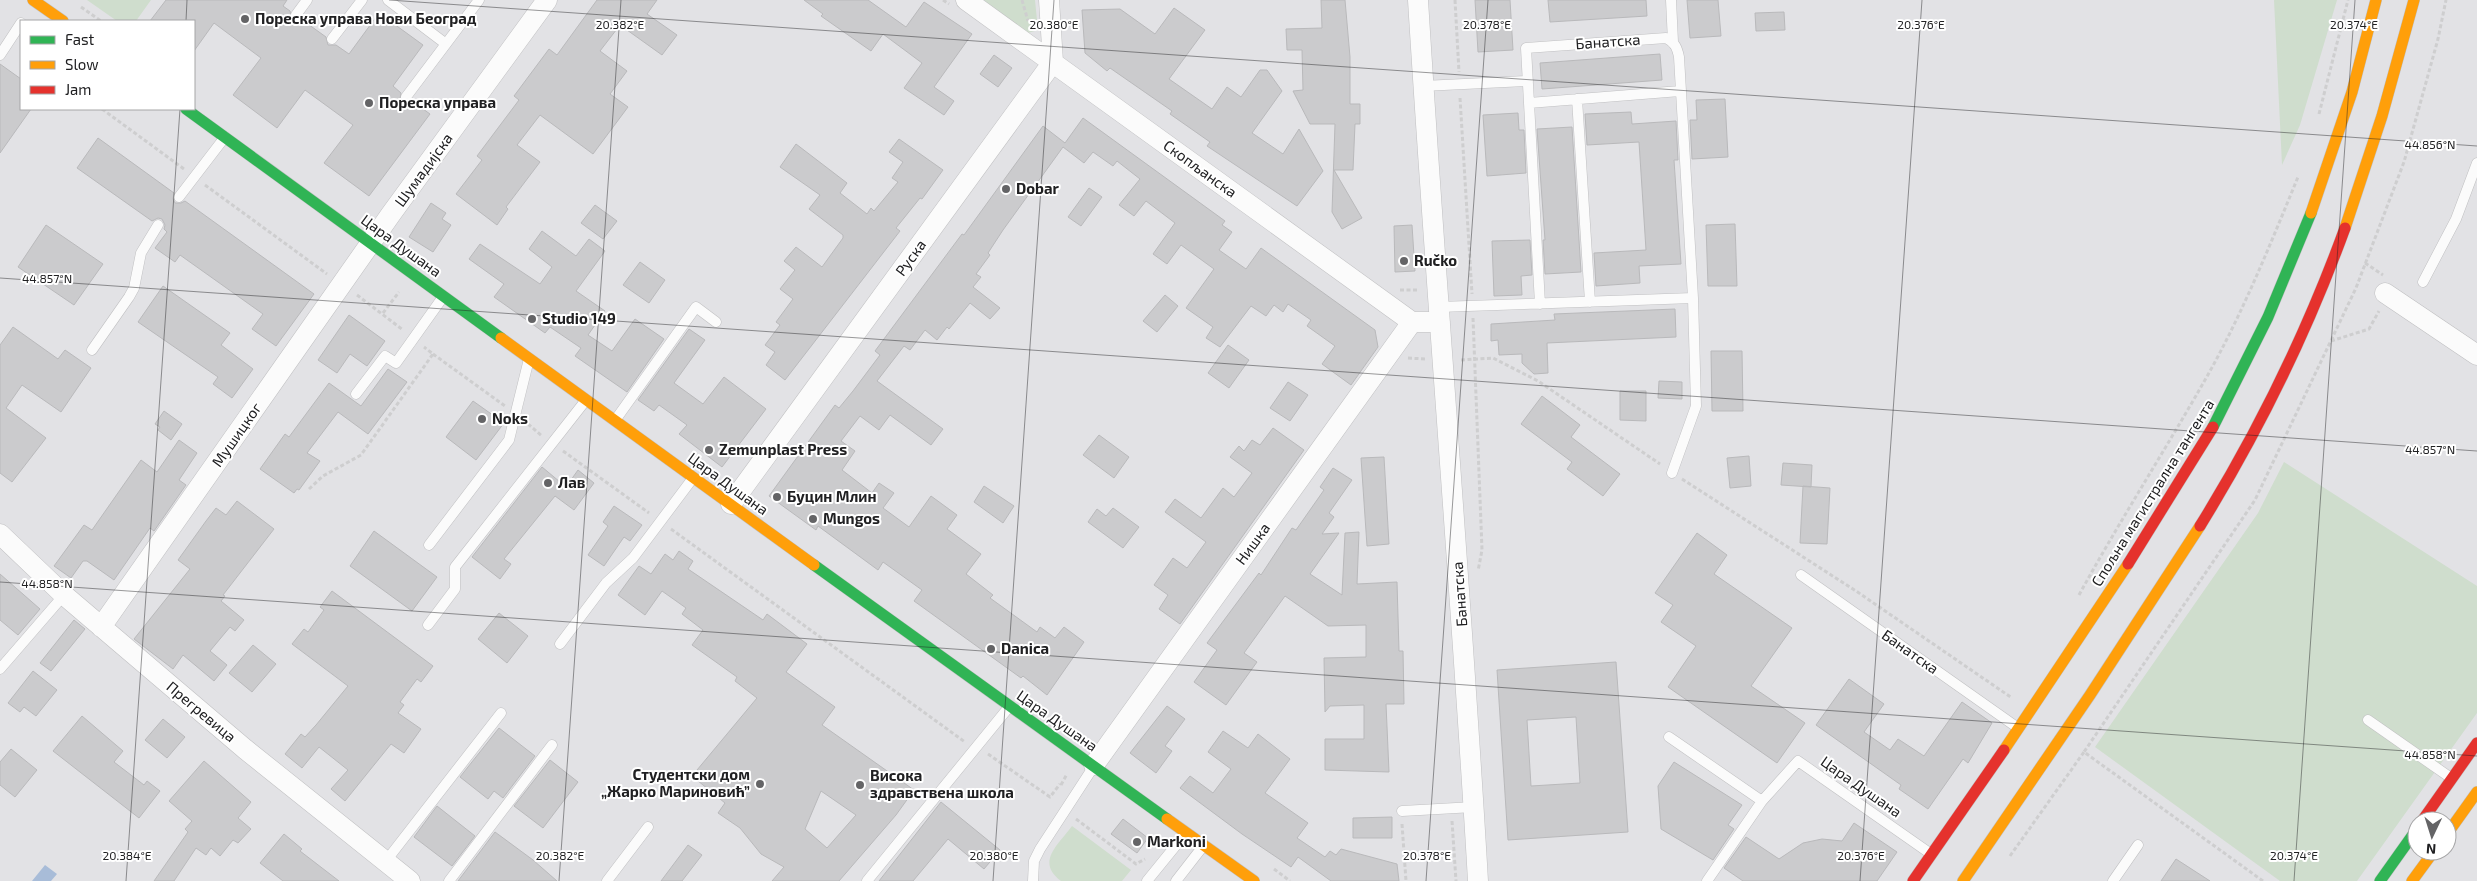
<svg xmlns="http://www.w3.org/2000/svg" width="2477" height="881" viewBox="0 0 2477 881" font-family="'Exo 2',sans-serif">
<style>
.green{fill:#cfddcd}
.water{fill:#a8bcd8}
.building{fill:#cbcbcd;stroke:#b9b9bb;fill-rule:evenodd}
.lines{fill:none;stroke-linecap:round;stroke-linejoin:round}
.lane-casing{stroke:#c0c0c2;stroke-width:11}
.street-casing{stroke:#c0c0c2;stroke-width:21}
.fast-casing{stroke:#c0c0c2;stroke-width:12}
.slow-casing{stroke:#c0c0c2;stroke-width:12}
.jam-casing{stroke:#c0c0c2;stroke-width:12}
.path{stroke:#cececf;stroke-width:3;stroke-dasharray:4 2.5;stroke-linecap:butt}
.lane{stroke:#fbfbfb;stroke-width:10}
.street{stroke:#fbfbfb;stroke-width:20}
.fast{stroke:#30b455;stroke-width:11}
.slow{stroke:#ff9f0a;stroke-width:11}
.jam{stroke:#e5322d;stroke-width:11}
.ticks{fill:none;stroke:#202022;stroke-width:1;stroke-opacity:0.45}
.poi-dot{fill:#646466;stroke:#fff;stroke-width:2}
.labels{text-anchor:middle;stroke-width:4;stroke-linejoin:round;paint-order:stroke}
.poi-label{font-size:15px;font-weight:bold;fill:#202022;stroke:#fff;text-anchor:start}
.street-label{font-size:15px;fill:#202022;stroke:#fff}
.ticks-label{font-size:12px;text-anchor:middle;fill:#202022;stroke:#fff;stroke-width:4;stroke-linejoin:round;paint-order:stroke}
</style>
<rect width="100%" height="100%" fill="#e2e2e5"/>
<!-- green -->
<path class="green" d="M87,0h64l-15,21h-19z
M983,0h52l3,30 -10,3z
M2274,0h63l-37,125 -18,40z
M2284,462l193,124v127l-120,168h-77l-185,-134 163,-234z
M1072,826l59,44 -9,11h-61c-26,-19 -2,-37 11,-55z"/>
<!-- water -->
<path class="water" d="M45,865l12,9 -6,7h-19z"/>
<!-- building -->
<path class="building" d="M166,0h121l-4,6 7,5 2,9 4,2 5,-3 25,18 2,8h8l13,9 30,-41 44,32 -30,41 8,7 -1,6 2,4h6l4,-2 18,13 -61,82 -45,-33 29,-38 -48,-35 -28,38 -44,-33 28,-37 -47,-35 -20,28v-30h-44z
M597,0h60l-10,14 30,21 -15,20 -42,-30 -20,26 27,20 -17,23 18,13 -35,47 -53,-39 -23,30 23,17 -34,45 2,2 -11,16 -41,-31 26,-34 -5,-4 42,-56 -5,-4 35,-47 8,6z
M804,0h64l38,27 18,-25 48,32 -38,53 20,14 -10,14 -40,-27 18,-25 -39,-29 -12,17 -50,-35 2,-2z
M1321,0h24l5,57v47h10v20h-5l-2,46h-19l28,48 -20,11 -10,-17 3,-88h-25l-17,-33 10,-1 -1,-40h-15l-1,-21 36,-1z
M1475,0h35l3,50 -35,2z
M1548,0h98l1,16 -97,6z
M1687,0h31l3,36 -31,2z
M1174,8l31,22 -36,49 43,30 15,-22 14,10 19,-27h7l15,21 -30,42 31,21 16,-25 24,42 -26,35 -90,-60 3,-4 -40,-28 2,-3 -62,-43 -3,3 -22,-18 -3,-43 38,-1 35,25z
M1784,12l1,18 -29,1 -1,-18z
M1660,54l2,26 -120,9 -2,-26z
M994,55l18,13 -14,19 -18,-13z
M0,64l21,15v30h10l-31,44z
M1725,99l3,58 -36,2 -2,-39h7l-1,-20z
M1631,112l1,12 44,-3 2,39h-4l7,104 -42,2 1,17 -44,3 -2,-33 52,-3 -7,-108 -52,3 -2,-31z
M1518,113l1,17h5l2,43 -39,3 -4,-61z
M1083,118l142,103 -3,4 10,7 -13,18 27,19 15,-21 114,82 3,17 -27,38 -29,-21 13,-18 -28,-20 4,-6 -23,-16 -5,8 -9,-7 -8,11 -15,-10 -31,41 -14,-9 7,-11 -27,-19 28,-39 -33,-24 -14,19 -14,-10 22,-31 -29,-22 -12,15 -15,-11 21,-26 -23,-18 -4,5 -20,-14 -9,11 -21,-16 -60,83 -15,23 2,2 -14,19 5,3 -8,10 27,21 -10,11 -20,-16 -21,26 -2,-2 -10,13 -12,-10 -15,20 -6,-4 -27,35 66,48 -12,16 -41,-30 -11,15 -19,-14 -19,25 14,10 -13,19 30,23 7,-10 15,10 -11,15 26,19 22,-31 26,19 -10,14 34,25 -15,20 27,21 -3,3 47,34 3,-5 15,11 9,-11 20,15 -37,53 -24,-19 -2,2 -107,-77 8,-11 -39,-28 -5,8 -60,-44 -2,4 -47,-34 66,-91 4,3 14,-17 27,-36 -5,-4 87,-117 2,1 79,-109 22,17z
M1572,127l9,145 -36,2 -2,-34h2l-8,-111z
M98,138l76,55 -1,6 2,4h6l4,-2 129,93 -38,52 -24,-17 11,-15 -83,-59 -5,7 -20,-14 12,-16 -3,-3 1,-4 -3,-6 -4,-1 -6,3 -75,-53z
M899,139l44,31 -21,29 -2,-1 -24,30 4,3 -115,149 -19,-15 9,-13 -10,-7 15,-20 -4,-3 17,-23 -13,-10 15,-19 -11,-9 12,-14 26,20 21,-29v-3l-34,-26 11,-14 -40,-28 16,-23 51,39 -7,10 27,21 4,-6 3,3 24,-29 -6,-4 11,-16 -14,-10z
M1089,188l13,9 -21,29 -13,-9z
M431,203l15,10 -4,6 9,6 -18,27 -24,-15z
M595,205l22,16 -14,18 -22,-16z
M1735,224l2,62h-29l-2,-61z
M46,225l57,39 -29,41 -56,-38z
M1412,225l3,46 -20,1 -1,-46z
M542,231l34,25 13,-17 16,12 -29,40 29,20 -17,24 24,16 23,-32 29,20 -37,53 -52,-36 6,-8 -31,-21 -5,6 -51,-36 10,-13 -35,-25 11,-15 60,40 12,-17 -23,-18z
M1530,240l2,35 -11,1 1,19 -28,1 -2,-55z
M640,262l25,18 -16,23 -26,-18z
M163,286l67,47 -9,12 32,24 -21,29 -19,-14 5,-7 -80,-55z
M1165,295l13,11 -21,26 -14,-11z
M1675,309l1,28 -129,6 1,30 -14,1 -12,-11v-9l-23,1 -1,-15 -7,1v-17l64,-4 -1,-6z
M349,315l36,26 -18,25 -17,-12 -13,19 -19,-13z
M13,327l45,32 7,-9 26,18 -30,44 -39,-27 -16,23 40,30 -34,44 -12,-9v-128z
M689,329l16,11 -31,43 29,21 21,-27 42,32 -44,58 -43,-33 8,-9 -28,-20 -5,6 -16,-11z
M1228,345l21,15 -20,28 -21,-15z
M1711,351h31l1,60h-31z
M388,369l19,13 -39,52 -30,-22 -31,41 13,8 -21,29 -2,-1 -3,4 -34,-24 25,-35 4,3 40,-54 32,23z
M1659,381l23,1v17l-24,-1z
M1288,382l20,13 -18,26 -20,-13z
M1620,391h26v30l-26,-1z
M1542,396l38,29 -9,12 49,37 -17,22 -36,-27 5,-7 -51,-38z
M473,401l31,22 -28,37 -30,-23z
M164,411l18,13 -11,16 -13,-10 2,-3 -5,-3z
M1273,428l31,22 -124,174 -21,-15 9,-14 -14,-10 19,-27 14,10 19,-26 -41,-30 10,-13 26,19 22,-30 11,9 18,-24 -22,-16 9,-11 5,5 8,-11 8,5z
M1099,435l30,22 -15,21 -31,-23z
M179,440l18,13 -18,27 7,5 -32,46 -4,-3 -36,52 -27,-19h-4l-12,17 -17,-12 30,-41 8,5 49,-70 16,12z
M1749,456l2,30 -21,2 -3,-30z
M1384,457l5,87 -22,2 -6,-88z
M1783,463l29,2 -1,22 -30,-2z
M542,467l24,20 12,-17 16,13 -20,27 -19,-14 -51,63 7,5 -11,15 -28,-22z
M1333,468l19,12 -23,33 5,4 -12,17 17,-1 -29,41 32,21 3,-62 14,-1 -2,52 40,-2 2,69h4l1,53h-18l3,68 -64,-2v-31h39v-34l-34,1 -5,6 -1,-54 42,-1v-32l-38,1 -43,-30 -41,57 13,9 -31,43 -32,-23 23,-32 -10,-7 52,-70 2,2 31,-47 4,2 28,-40 -4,-3z
M984,486l30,20 -11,17 -29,-21z
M1803,486l27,2 -3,56 -27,-1z
M237,501l37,28 -51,66 2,1 -4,5 23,19 -9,11 -5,-4 -20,24 17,14 -13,16 -31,-26 -10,14 -39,-30 56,-70 -12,-9 28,-39 10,-13 10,7z
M614,506l28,19 -12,16 -6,-4 -20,29 -16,-11 20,-29 -5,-4z
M1113,508l26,19 -16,21 -35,-26 9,-13 9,7z
M374,531l63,46 -25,34 -62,-45z
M1697,533l30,22 -13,19 78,54 -41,58 54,37 -28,40 -109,-76 28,-41 -35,-24 12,-17 -18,-12z
M679,551l14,10 -5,8 75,51 4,-6 40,30 -21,28 49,35 -13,18 92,65 -18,25 -57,66h-67l12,-14 -23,-13 -21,-26 -22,-15 7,-10 -33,-27 65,-78 -22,-17 2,-4 -45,-32 11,-15 -21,-16 4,-6 -24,-17 -17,24 -27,-20 21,-29 12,8 14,-20 8,6zM821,791l35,24 -29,33 -22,-19z
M0,574l40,35 -22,26 -18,-15z
M332,591l101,75 -12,16 -4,-3 -17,23 4,3 -6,8 23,16 -17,24 -13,-9 -46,57 -14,-12 17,-19 -29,-23 -17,21 -17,-14 16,-20 4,3 11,-12 32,-39 -56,-42 12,-15 4,3 16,-22 -4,-3z
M499,613l29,23 -21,27 -29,-24z
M74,620l11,9 -34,42 -11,-8z
M253,645l23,19 -24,28 -23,-19z
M1616,662l12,170 -120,8 -11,-170zM1576,717l4,66 -49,3 -4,-66z
M33,671l24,19 -21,26 -12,-9 -4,5 -12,-9z
M1849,679l35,25 -20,28 26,18 8,-11 26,17 38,-54 30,21 -24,40 -5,-4 -35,50 -29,-20 2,-4 -85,-60z
M1167,706l18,13 -20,27 7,5 -16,22 -26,-20z
M82,716l41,35 -9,11 30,23 3,-4 13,10 -21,27 -86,-67z
M163,719l22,18 -18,21 -22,-18z
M499,728l36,28 -32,42 -9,-7 -6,8 -28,-22z
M1223,731l25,17 10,-14 32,25 -25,34 43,30 -11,15 28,19 5,-6 6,4 5,-6 56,15 2,17h-68l-33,-24 -7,10 -49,-33 -62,-46 10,-12 23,17 18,-24 -23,-17z
M11,749l26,21 -22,27 -15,-12v-23z
M550,760l28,22 -35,46 -29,-22z
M204,761l47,41 -13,16 13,11 -13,14 -5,-3 -13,16 -9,-8 -5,7 -10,-7 -22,33h-20l34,-49 -3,-3 7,-8 -23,-20z
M1674,762l68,43 -14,20 6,4 -21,31 -52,-31 -3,-43z
M941,802l59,48 -16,19 -36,-30 -35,42h-34z
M437,806l38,30 -23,30 -38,-29z
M1392,817v21h-39v-20z
M1123,819l25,19 -11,15 -26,-19z
M1854,823l43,29 -20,29h-134l-19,-13 22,-31 33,22 24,-16 19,-4 20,2z
M495,832l38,28 24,21h-99z
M284,834l18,15 -2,2 39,30h-56l-23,-18z
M688,845l14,10 -20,26h-21z
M2176,859l34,22h-49z"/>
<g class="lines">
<!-- lane casing -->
<g class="lane-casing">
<path id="lane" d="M388,0l58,44
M1671,0l2,42
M296,15l11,-15
M332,39l30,-39
M0,55l21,-32
M1423,86l105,-5
M406,97l73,-97
M1577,99l13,203
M1529,103l151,-12
M179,197l46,-60
M2423,282l33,-63 21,-56
M1540,304l-14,-256 140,-10c9,5 11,9 13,19l14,241 3,108 -24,67
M1439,307l254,-9
M92,350l37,-53 5,-9 7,-35 17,-28
M356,394l29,-38 11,7 47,-66
M616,419l80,-112 20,15
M429,545l80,-105 20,-81
M1801,575l217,153
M428,625l27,-36v-22l131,-167
M560,644l46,-61 27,-25 60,-80
M0,669l64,-74
M2368,720l83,58
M1669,737l93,64
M1402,811l72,-4
M386,861l115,-148
M449,881l103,-136
M607,881l41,-54
M867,881l142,-174
M1033,881l1,-20 6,-12 54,-83
M1147,881l39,-48
M1176,881l28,-36
M1707,881l55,-80 36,-40 133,93
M2113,881l25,-36"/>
</g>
<!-- street casing -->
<g class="street-casing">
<path id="street" d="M966,0l446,322h28
M1418,0c18,294 43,587 60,881
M2385,293l92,62
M731,504l322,-442 -4,-62
M0,534l64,61 181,154 165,132
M101,627l290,-413 156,-214
M1094,765l318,-443"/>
</g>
<!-- fast casing -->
<g class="fast-casing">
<path id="fast" d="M186,109l315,229
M2213,427l55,-110 43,-104
M814,565l353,254
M2380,881l37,-52"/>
</g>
<!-- slow casing -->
<g class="slow-casing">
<path id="slow" d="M33,0l30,21
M2311,213l41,-121 24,-92
M2345,228l37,-112 32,-116
M501,338l313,227
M2004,750l124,-186
M1167,819l87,62
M2447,834l30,-42
M1963,881l127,-186 110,-169
M2412,881l22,-30"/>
</g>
<!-- jam casing -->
<g class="jam-casing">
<path id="jam" d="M2200,526c60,-97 106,-191 145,-298
M2128,564l85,-137
M2422,821l55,-78
M1913,881l91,-131"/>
</g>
<!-- path -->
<path class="path" d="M943,0l6,4
M1022,0l6,21
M1455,0l4,72
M81,7l20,14
M1460,98l12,196
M102,109l82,60
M2319,114l29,-114
M205,185l122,89
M2365,263l18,12
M1400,290h19
M357,295l46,35
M383,313l16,-21
M1473,318l9,232 -4,21
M2331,341l38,-12 10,-18
M433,354l72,52
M1408,358l17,1
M1461,360l32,-2 45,23 122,83
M528,424l14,12
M563,451l86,62
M1682,479l174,112 156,107
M309,489l14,-13 38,-21 72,-101 -9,-7
M671,529l294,213
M2079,595c40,-73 85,-143 126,-215 37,-65 65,-135 93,-203
M988,754l62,43 10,-13
M1061,785l6,-11
M1076,819l60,45 9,-5
M1452,821l4,60
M1402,824l4,57
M2010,856l74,-104
M1274,869l16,12
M2263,881l-179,-129 171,-252 101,-212 48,-126 34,-123 8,-39"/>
<!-- lane -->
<use href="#lane" class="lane"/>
<!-- street -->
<use href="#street" class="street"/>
<!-- fast -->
<use href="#fast" class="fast"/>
<!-- slow -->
<use href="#slow" class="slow"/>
<!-- jam -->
<use href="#jam" class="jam"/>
</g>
<!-- ticks -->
<path class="ticks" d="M389,0l2088,146M186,21l1,-21M0,278l2477,173M0,582l2477,174M126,881l54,-772M559,881l62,-881M993,881l61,-881M1426,881l62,-881M1860,881l62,-881M2294,881l61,-881"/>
<!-- markers -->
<g class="poi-dot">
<circle cx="245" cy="19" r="5"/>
<circle cx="369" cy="103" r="5"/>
<circle cx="1006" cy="189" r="5"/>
<circle cx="1404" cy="261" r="5"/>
<circle cx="532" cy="319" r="5"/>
<circle cx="482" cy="419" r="5"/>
<circle cx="709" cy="450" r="5"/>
<circle cx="548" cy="483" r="5"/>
<circle cx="777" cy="497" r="5"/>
<circle cx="813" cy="519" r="5"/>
<circle cx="991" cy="649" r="5"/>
<circle cx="760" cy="784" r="5"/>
<circle cx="860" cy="785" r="5"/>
<circle cx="1137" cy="842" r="5"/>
</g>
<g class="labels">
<!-- poi labels -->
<g class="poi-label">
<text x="255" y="24">Пореска управа Нови Београд</text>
<text x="379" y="108">Пореска управа</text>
<text x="1016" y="194">Dobar</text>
<text x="1414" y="266">Ručko</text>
<text x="542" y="324">Studio 149</text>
<text x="492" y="424">Noks</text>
<text x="719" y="455">Zemunplast Press</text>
<text x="558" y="488">Лав</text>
<text x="787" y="502">Буцин Млин</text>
<text x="823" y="524">Mungos</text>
<text x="1001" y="654">Danica</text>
<text x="750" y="780" text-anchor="end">Студентски дом<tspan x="750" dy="17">„Жарко Мариновић”</tspan></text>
<text x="870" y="781">Висока<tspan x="870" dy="17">здравствена школа</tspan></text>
<text x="1147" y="847">Markoni</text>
</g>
<!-- street labels -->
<g class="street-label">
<text transform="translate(1608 42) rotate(-4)" y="5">Банатска</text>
<text transform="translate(1200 169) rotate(36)" y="5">Скопљанска</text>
<text transform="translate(424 170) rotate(-54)" y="5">Шумадијска</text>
<text transform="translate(401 246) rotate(36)" y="5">Цара Душана</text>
<text transform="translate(911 258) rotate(-54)" y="5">Руска</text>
<text transform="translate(237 435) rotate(-55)" y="5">Мушицког</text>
<text transform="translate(728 484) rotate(36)" y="5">Цара Душана</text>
<text transform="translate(2153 493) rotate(-58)" y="5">Спољна магистрална тангента</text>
<text transform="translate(1253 544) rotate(-54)" y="5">Нишка</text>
<text transform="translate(1460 594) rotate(-94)" y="5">Банатска</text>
<text transform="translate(1910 652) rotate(35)" y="5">Банатска</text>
<text transform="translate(201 712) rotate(40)" y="5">Прегревица</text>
<text transform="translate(1057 721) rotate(35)" y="5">Цара Душана</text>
<text transform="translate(1861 787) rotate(35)" y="5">Цара Душана</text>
</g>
</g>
<g class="ticks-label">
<text x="620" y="29">20.382°E</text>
<text x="1054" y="29">20.380°E</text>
<text x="1487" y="29">20.378°E</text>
<text x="1921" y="29">20.376°E</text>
<text x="2354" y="29">20.374°E</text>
<text x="2430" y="149">44.856°N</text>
<text x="47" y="283">44.857°N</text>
<text x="2430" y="454">44.857°N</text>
<text x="47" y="588">44.858°N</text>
<text x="2430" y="759">44.858°N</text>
<text x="127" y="860">20.384°E</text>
<text x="560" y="860">20.382°E</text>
<text x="994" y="860">20.380°E</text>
<text x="1427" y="860">20.378°E</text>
<text x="1861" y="860">20.376°E</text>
<text x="2294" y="860">20.374°E</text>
</g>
<!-- legend -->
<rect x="20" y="20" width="175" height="90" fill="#ffffff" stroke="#a6a6a7"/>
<rect x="30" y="36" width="25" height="8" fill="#30b455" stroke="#a6a6a7"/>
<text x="65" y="45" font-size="15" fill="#202022">Fast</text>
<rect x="30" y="61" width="25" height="8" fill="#ff9f0a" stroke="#a6a6a7"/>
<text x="65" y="70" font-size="15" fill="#202022">Slow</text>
<rect x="30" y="86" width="25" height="8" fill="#e5322d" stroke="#a6a6a7"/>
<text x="65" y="95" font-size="15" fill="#202022">Jam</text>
<!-- north arrow -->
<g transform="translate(2432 836) rotate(184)"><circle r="24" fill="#ffffff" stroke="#a6a6a7"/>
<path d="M0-4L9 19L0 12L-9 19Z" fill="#646466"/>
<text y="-8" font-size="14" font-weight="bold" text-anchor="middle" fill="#202022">N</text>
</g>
</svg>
